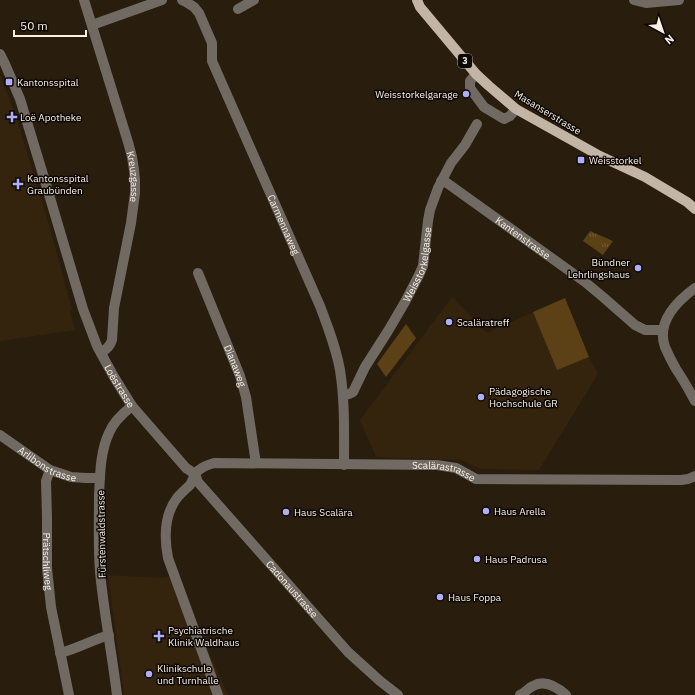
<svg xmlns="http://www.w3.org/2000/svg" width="695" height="695" viewBox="0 0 695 695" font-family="'IBM Plex Sans',sans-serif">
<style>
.built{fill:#34240e}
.park{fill:url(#park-tufts)}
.garden{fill:#5c4016}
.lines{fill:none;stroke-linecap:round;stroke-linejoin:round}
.street{stroke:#706a62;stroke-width:10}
.primary{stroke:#c3b5a5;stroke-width:10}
.poi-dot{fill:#aeaefb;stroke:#0d0804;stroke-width:1.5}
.labels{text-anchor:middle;stroke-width:3;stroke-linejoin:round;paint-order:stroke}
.shield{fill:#0d0804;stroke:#b2aaa2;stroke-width:1}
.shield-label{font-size:9px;font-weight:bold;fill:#f9f0e6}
.poi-label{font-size:10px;fill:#f9f0e6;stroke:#0d0804;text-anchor:start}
.street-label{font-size:10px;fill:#f9f0e6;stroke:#0d0804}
</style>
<defs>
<pattern id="park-tufts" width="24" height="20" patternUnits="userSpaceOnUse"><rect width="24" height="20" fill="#5c4016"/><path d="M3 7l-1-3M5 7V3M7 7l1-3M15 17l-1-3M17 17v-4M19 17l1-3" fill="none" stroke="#745c38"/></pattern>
</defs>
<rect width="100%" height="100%" fill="#291d0d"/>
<!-- built -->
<path class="built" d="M0,75l17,45 31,101 24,88 -2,2 5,19 -75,11z
M452,297l35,36 46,-21 32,-14 24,59 9,17 -59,96 -59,-1 -19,-9 -85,-3 -16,-37z
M108,575l52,3 15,-2 53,119h-104z"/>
<!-- park -->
<path class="park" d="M590,231l23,10 -10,14 -20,-14z"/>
<!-- garden -->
<path class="garden" d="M565,298l24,59 -32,13 -24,-58z
M406,324l10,14 -30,39 -9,-13z"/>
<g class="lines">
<!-- street -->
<g class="street">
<path id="s1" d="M84,0l44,142 4,15 2,13 1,10v13l-4,30 -17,85 -2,32c-2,7 -6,9 -11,13"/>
<path id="s2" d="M182,0l4,2 8,5 5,6 13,30v18l108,245c8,21 16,42 20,64 5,31 4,63 4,95"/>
<path d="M634,0l12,3 33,-3"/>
<path d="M238,9l16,-9"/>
<path d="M92,25l70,-25"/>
<path id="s3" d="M0,54l5,10 15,35 25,82 38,128 14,37 17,31 18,29 54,62 9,6"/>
<path d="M476,74l-6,7v7l14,19 20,12 6,-3 6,-7"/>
<path id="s4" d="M441,181l6,2 138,99 18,15 32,28 10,5h18"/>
<path id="s5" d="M198,273l42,103 6,21 9,60 1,6"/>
<path d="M695,288c-19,14 -39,34 -30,59 3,7 7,15 11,22 7,10 13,21 19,32"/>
<path id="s6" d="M343,395l6,-1 4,-2 12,-25 23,-36 17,-29 14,-27 4,-9 5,-45 2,-11 8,-22 13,-25 14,-18 12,-21"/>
<path id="s7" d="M0,435l50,35 21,7 15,1h14"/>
<path id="s8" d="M50,470l-4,11 1,36v51l4,39 18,88"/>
<path id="s9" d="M195,474l3,8 150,170 32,29 18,14"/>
<path d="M60,653c17,-4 32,-13 49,-18"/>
<path d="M117,695c-5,-41 -13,-82 -17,-123 -2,-25 -1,-51 -1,-76 1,-20 1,-44 10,-63 4,-10 14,-20 23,-27"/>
<path id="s10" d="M218,695l-50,-137c-4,-21 -4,-43 9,-60 4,-5 9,-9 13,-13 2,-3 3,-6 4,-9 3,-7 13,-11 20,-13l223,2 19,3 20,11 205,1 7,-1 7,-3"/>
<path d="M520,695c5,-2 8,-7 13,-9 12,-7 24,1 33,9"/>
</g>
<!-- primary -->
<path class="primary" d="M417,0l3,7 56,67 13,12 27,23 84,47 45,21 42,25 8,7"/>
</g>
<!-- markers -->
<g class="poi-dot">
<rect x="5" y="78" width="8" height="8" rx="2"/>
<circle cx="466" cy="94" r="4"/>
<path d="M10 111h4v4h4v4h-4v4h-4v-4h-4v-4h4z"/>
<rect x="577" y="156" width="8" height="8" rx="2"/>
<path d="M16 178h4v4h4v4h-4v4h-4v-4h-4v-4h4z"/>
<circle cx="638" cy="268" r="4"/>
<circle cx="449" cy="322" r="4"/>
<circle cx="481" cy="397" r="4"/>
<circle cx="486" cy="511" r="4"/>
<circle cx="286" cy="512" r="4"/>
<circle cx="477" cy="559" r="4"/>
<circle cx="440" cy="597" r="4"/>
<path d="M157 630h4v4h4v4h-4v4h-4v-4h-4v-4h4z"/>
<circle cx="149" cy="674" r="4"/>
</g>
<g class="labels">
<!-- shield labels -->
<rect class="shield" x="458" y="54" width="14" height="14" rx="3"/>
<g class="shield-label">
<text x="465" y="64">3</text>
</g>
<!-- poi labels -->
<g class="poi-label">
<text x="17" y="86">Kantonsspital</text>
<text x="458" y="98" text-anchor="end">Weisstorkelgarage</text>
<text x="20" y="121">Loë Apotheke</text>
<text x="589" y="164">Weisstorkel</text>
<text x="27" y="182">Kantonsspital<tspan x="27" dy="12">Graubünden</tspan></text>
<text x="630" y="266" text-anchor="end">Bündner<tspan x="630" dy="12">Lehrlingshaus</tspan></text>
<text x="457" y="326">Scaläratreff</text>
<text x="489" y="395">Pädagogische<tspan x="489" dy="12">Hochschule GR</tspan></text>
<text x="494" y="515">Haus Arella</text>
<text x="294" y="516">Haus Scalära</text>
<text x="485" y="563">Haus Padrusa</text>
<text x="448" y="601">Haus Foppa</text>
<text x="168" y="634">Psychiatrische<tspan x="168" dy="12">Klinik Waldhaus</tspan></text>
<text x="157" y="672">Klinikschule<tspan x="157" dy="12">und Turnhalle</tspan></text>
</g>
<!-- street labels -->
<g class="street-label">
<text transform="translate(548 112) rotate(31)" y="4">Masanserstrasse</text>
<text dy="4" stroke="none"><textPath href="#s1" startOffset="184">Kreuzgasse</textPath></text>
<text dy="4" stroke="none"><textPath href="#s2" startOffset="251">Carmennaweg</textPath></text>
<text dy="4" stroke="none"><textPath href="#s4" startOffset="100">Kantenstrasse</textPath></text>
<text dy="4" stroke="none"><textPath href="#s6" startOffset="155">Weisstorkelgasse</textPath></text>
<text dy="4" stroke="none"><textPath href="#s5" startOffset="100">Dianaweg</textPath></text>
<text dy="4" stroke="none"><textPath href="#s3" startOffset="354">Loëstrasse</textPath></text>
<text dy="4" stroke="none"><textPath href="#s7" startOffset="56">Arlibonstrasse</textPath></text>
<text dy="4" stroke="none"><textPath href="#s10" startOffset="492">Scalärastrasse</textPath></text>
<text transform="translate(101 534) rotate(-91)" y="4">Fürstenwaldstrasse</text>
<text dy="4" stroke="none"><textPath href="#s8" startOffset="92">Prätschliweg</textPath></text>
<text dy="4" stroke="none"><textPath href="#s9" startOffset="151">Cadonaustrasse</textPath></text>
</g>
</g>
<!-- north arrow -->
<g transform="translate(663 32) rotate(140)" stroke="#0d0804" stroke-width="3" paint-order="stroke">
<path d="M0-3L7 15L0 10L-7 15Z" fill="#f9f0e6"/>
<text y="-6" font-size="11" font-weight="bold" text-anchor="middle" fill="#f9f0e6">N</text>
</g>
<!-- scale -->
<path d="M14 30v6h72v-6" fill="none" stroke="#f9f0e6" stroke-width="2"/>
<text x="20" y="30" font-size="12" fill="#f9f0e6" stroke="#0d0804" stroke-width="3" paint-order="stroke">50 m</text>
</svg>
